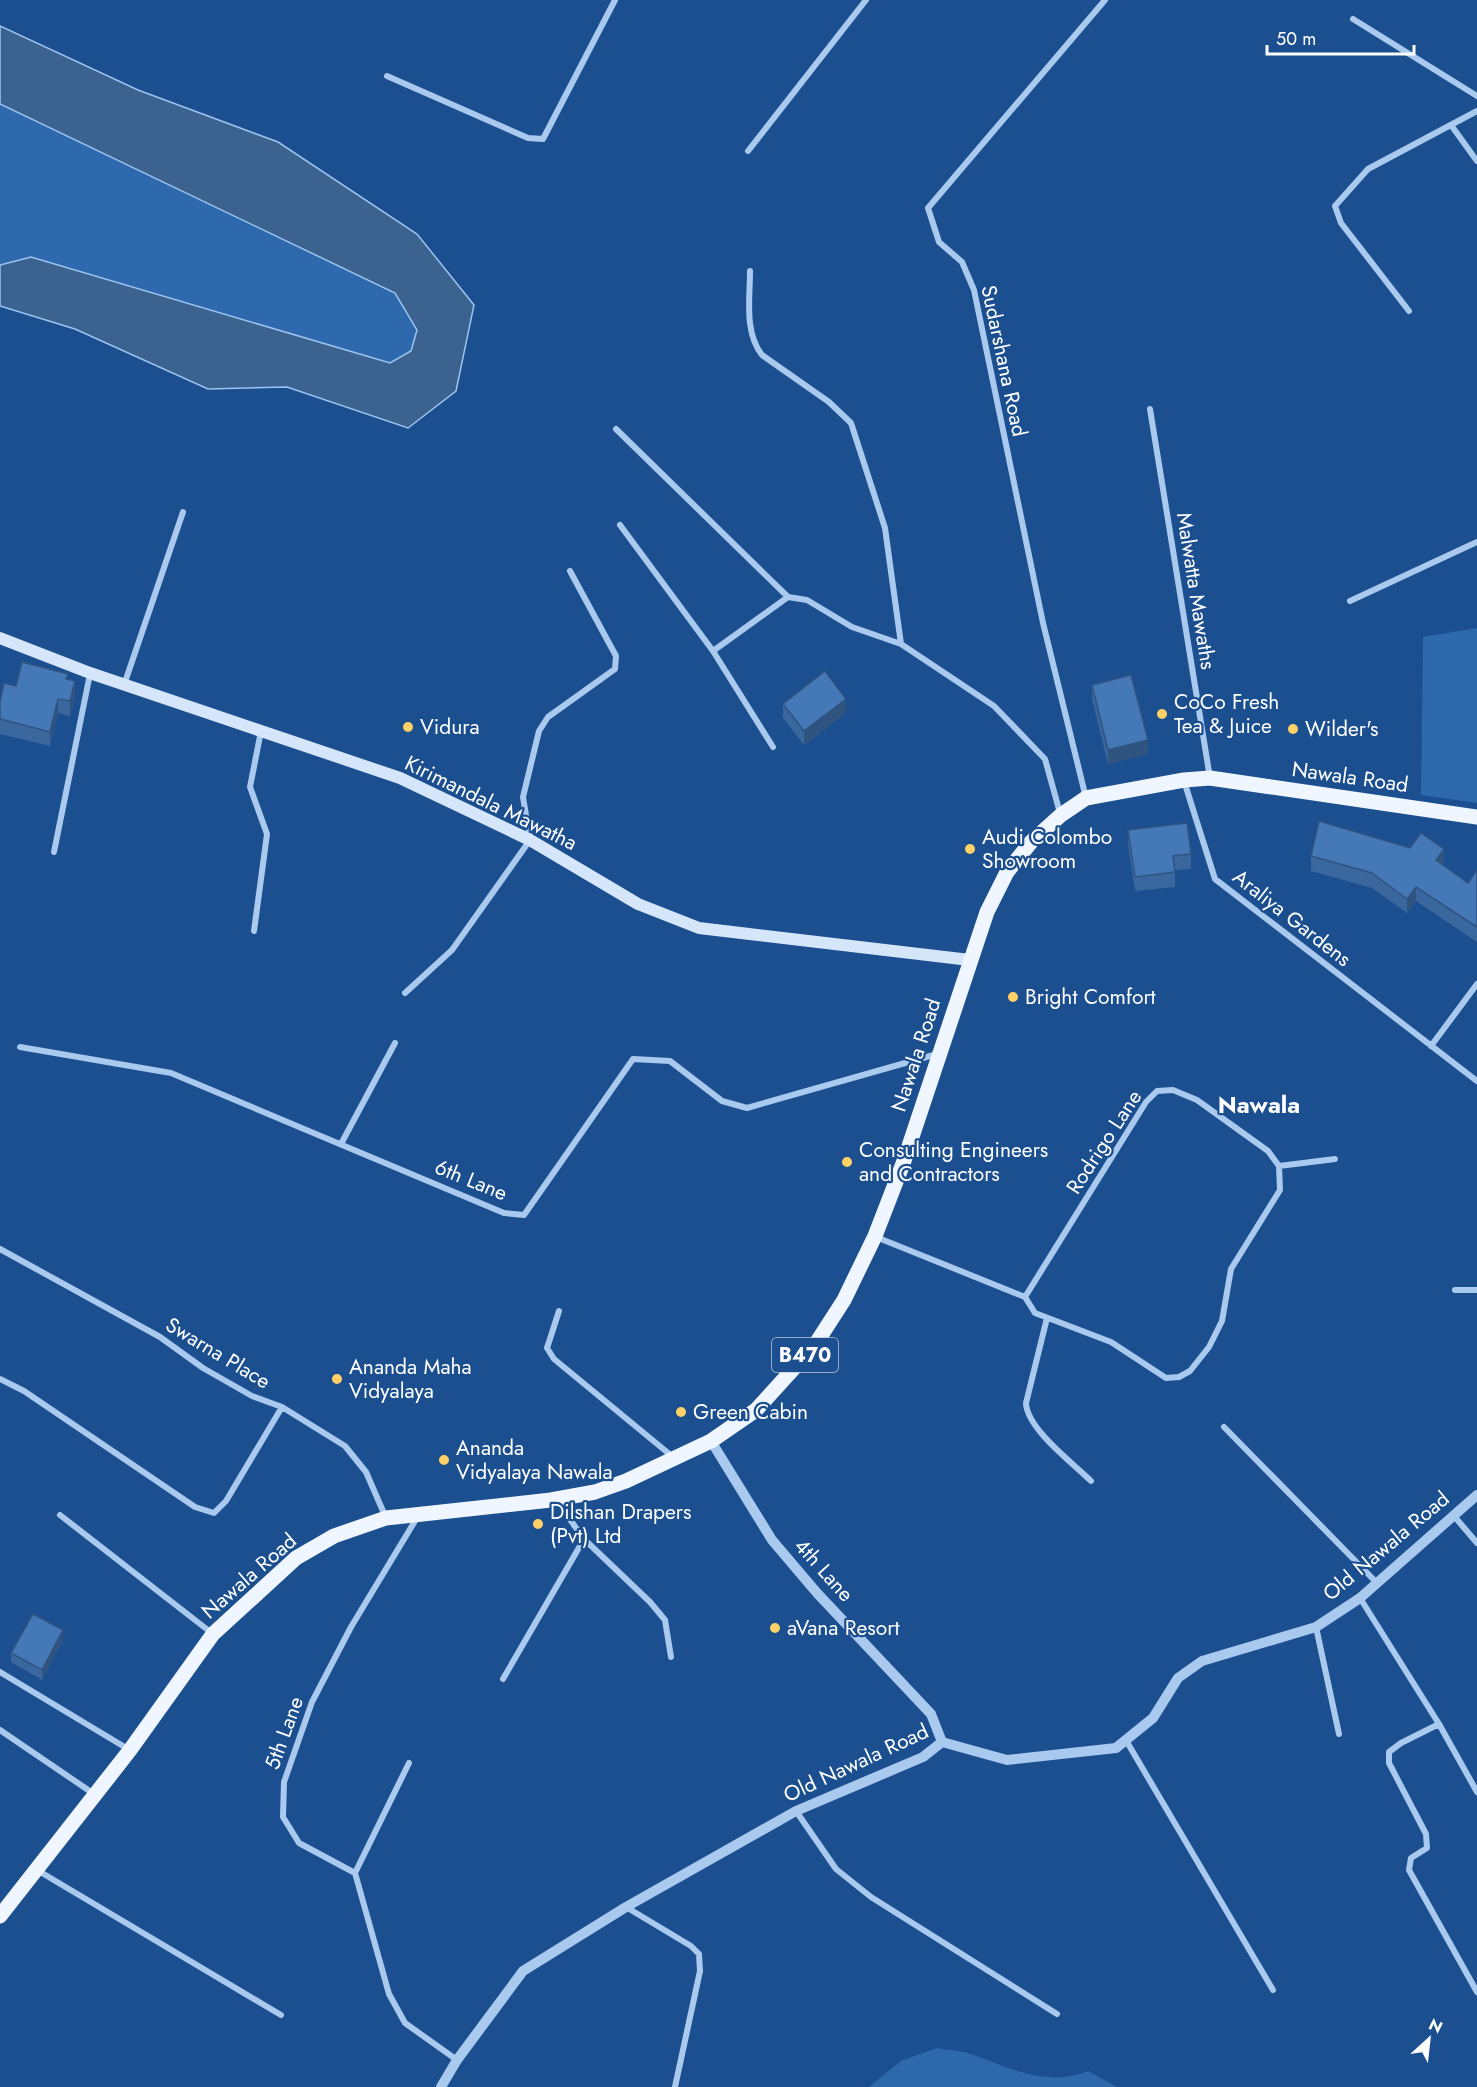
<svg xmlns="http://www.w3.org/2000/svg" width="1477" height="2087" viewBox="0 0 1477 2087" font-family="Jost,sans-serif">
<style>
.green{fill:#2e69ad}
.water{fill:#3c6290;stroke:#9cc4f0;stroke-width:1.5}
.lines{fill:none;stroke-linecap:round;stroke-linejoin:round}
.minor{stroke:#a9c9ee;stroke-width:6}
.tertiary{stroke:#a9c9ee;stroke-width:10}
.secondary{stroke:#d6e6fa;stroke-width:12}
.primary{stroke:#f0f6ff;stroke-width:15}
.wall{fill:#3a679d}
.shaded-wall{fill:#305480}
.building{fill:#4478b7;stroke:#305480;stroke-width:1.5}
.poi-dot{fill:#ffd166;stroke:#1b4f8f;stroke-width:2}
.labels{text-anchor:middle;stroke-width:4.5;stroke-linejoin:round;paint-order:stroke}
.shield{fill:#1b4f8f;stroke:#bbcadd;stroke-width:1.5}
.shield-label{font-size:20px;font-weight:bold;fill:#fff}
.street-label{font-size:21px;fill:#fff;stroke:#1b4f8f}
.poi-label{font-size:21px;fill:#fff;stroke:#1b4f8f;text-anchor:start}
.quarter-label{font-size:24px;font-weight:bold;fill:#fff;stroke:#1b4f8f}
</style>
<rect width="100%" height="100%" fill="#1b4f8f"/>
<!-- green -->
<path class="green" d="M0,104l395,189 22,37 -6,21 -21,12 -359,-106 -31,8z
M1477,628v175l-56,-8 2,-158z
M937,2048c12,2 26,3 37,7 40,15 73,32 114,16l29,16h-248l32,-26z"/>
<!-- water -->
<path class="water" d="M0,26l138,64 140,52 139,92 57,71 -18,86 -48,37 -121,-41 -79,2 -133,-60 -75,-23v-41l31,-8 359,106 21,-12 6,-21 -22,-37 -395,-189z"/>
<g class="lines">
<!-- minor -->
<path class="minor" d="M1353,19l124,77
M387,76l141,62 15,1 72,-139
M1451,125l26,36
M748,151l118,-151
M750,271c0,27 -6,61 12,84l67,47 22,21 34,105 16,116 93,62 51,53 15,54
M1409,311l-68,-88 -6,-17 33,-37 109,-58
M1150,409l60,369
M616,429l172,168 19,3 45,27 49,17
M620,525l93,126 60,96
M1350,601l127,-59
M713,651l75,-54
M124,685l59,-173
M1184,781l31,98 262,202
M1086,798l-43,-175 -69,-333 -12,-28 -23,-20 -11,-34 177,-208
M54,852l36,-178
M254,931l13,-97 -17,-47 11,-56
M405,993l47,-43 78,-110 -7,-43 16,-66 9,-14 67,-48 1,-13 -46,-85
M1431,1046l46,-62
M20,1047l151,26 333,140 20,2 109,-156 37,2 52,40 25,7 190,-54
M341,1144l54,-101
M1279,1166l56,-7
M876,1237l149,60 10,16 76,29 55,36 13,-1 11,-6 19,-24 13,-26 9,-52 49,-79 -1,-24 -11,-15 -71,-51 -24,-10 -16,1 -11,11 -121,195
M0,1249l160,88 43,31 49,28 30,11 63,39 21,26 20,46
M1455,1290h22
M559,1311l-12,37 7,11 119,98
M1047,1318l-21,85c1,26 47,60 65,78
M0,1379l24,12 171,116 19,6 12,-12 56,-94
M1224,1427l153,156
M60,1515l153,119
M418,1516l-67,111 -39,75 -28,80 -1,35 16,26 56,30 34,121 16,29 52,37
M1454,1516l23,27
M584,1539l66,63 15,18 6,37
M1360,1598l79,126 38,68
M1316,1627l23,107
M0,1672l128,77
M503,1679l81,-140 -28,-39
M1439,1724l-38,19 -12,9v11l37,71 1,14 -16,10 -2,12 68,122
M0,1730l94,64
M1127,1742l146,248
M796,1811l40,58 35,28 186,117
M37,1870l244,145
M355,1873l54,-110
M626,1907l65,39 8,8 1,17 -25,116"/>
<!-- tertiary -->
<path class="tertiary" d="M711,1441l61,99 45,53 114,121 11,28
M441,2087l16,-27 66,-89 103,-64 170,-96 127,-54 19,-15 65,18 109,-12 37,-30 25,-40 24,-17 114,-34 44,-29 117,-103"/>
<!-- secondary -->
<path class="secondary" d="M0,638l90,35 310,105 130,62 108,64 61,24 271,32"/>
<!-- primary -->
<path class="primary" d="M0,1916l130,-166 83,-116 83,-76 38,-22 52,-18 165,-18 44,-8 31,-11 85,-40 45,-31 59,-65 29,-45 31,-64 29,-75 83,-249 20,-40 24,-30 30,-27 25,-17 98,-18 26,-2 267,39"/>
</g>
<!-- wall -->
<path class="wall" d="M68,680l7,16 -5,20 -12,-3 -8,33 -50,-12v-32l16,-16z
M1092,685l56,69 -40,10 -16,-65z
M783,704l63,9 -42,32 -21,-27z
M1128,830l63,24v15l-16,1v17l-40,4 -7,-46z
M1311,856l133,8 -1,1 25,18 9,-13v72l-61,-41 -9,12 -35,-25 -61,-17z
M63,1640l-21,40 -31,-18v-9z"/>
<!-- shaded-wall -->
<path class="shaded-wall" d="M75,681v15l-5,20v-15z
M58,699v14l-8,33v-14z
M846,699v14l-42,32v-14z
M1148,740v14l-40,10v-14z
M1444,849v15l-8,11v-15z
M1416,887v14l-9,12v-14z
M63,1630v10l-21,40v-10z"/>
<!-- building -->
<path class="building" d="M22,662l46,12 -2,5 9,2 -5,20 -12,-2 -8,33 -50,-13v-17l4,-19 12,3z
M825,671l21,28 -42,32 -21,-27z
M1131,675l17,65 -40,10 -16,-65z
M1319,821l91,27 11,-15 23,16 -8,11 32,23 9,-13v57l-61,-40 -9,12 -35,-26 -61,-17z
M1187,823l4,31 -18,2 2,16 -40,5 -7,-47z
M33,1614l30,16 -21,40 -31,-17z"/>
<!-- markers -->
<g class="poi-dot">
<circle cx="1162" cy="714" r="6"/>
<circle cx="408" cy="727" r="6"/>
<circle cx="1293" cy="729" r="6"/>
<circle cx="970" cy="849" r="6"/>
<circle cx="1013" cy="997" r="6"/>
<circle cx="847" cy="1162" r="6"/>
<circle cx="337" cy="1379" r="6"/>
<circle cx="681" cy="1412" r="6"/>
<circle cx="444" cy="1460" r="6"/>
<circle cx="538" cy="1524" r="6"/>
<circle cx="775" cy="1628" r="6"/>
</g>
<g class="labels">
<!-- shield labels -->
<rect class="shield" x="772" y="1338" width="66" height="34" rx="4.5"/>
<g class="shield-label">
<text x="805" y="1362">B470</text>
</g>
<!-- street labels -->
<g class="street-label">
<text transform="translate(1004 361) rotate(78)" y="7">Sudarshana Road</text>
<text transform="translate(1196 591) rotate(81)" y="7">Malwatta Mawaths</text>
<text transform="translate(1350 777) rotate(8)" y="7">Nawala Road</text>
<text transform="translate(491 803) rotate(26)" y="7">Kirimandala Mawatha</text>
<text transform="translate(1292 918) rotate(38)" y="7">Araliya Gardens</text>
<text transform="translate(916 1055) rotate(-72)" y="7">Nawala Road</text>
<text transform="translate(1104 1142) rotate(-57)" y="7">Rodrigo Lane</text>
<text transform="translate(471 1180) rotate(22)" y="7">6th Lane</text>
<text transform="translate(218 1353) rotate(31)" y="7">Swarna Place</text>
<text transform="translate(1386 1546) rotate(-40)" y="7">Old Nawala Road</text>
<text transform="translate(824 1570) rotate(48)" y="7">4th Lane</text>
<text transform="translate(249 1576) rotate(-41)" y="7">Nawala Road</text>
<text transform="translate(284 1733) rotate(-70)" y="7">5th Lane</text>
<text transform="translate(856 1763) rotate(-25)" y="7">Old Nawala Road</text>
</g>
<!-- poi labels -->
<g class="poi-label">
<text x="1174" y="709">CoCo Fresh<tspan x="1174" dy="24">Tea &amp; Juice</tspan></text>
<text x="420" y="734">Vidura</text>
<text x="1305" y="736">Wilder's</text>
<text x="982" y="844">Audi Colombo<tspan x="982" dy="24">Showroom</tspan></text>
<text x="1025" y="1004">Bright Comfort</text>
<text x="859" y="1157">Consulting Engineers<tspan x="859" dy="24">and Contractors</tspan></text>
<text x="349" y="1374">Ananda Maha<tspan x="349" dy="24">Vidyalaya</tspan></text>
<text x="693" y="1419">Green Cabin</text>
<text x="456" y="1455">Ananda<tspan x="456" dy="24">Vidyalaya Nawala</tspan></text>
<text x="550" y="1519">Dilshan Drapers<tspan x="550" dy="24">(Pvt) Ltd</tspan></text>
<text x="787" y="1635">aVana Resort</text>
</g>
<!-- quarter labels -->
<g class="quarter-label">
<text x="1259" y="1113">Nawala</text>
</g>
</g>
<!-- north arrow -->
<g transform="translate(1429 2039) rotate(27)" stroke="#1b4f8f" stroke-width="4.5" paint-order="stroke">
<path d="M0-4.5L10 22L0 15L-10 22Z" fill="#ffffff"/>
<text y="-9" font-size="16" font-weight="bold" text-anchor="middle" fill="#ffffff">N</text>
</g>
<!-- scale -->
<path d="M1267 45v9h147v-9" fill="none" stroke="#ffffff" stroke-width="3"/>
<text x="1276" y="45" font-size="18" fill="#ffffff" stroke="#1b4f8f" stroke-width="4.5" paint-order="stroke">50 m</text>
</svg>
